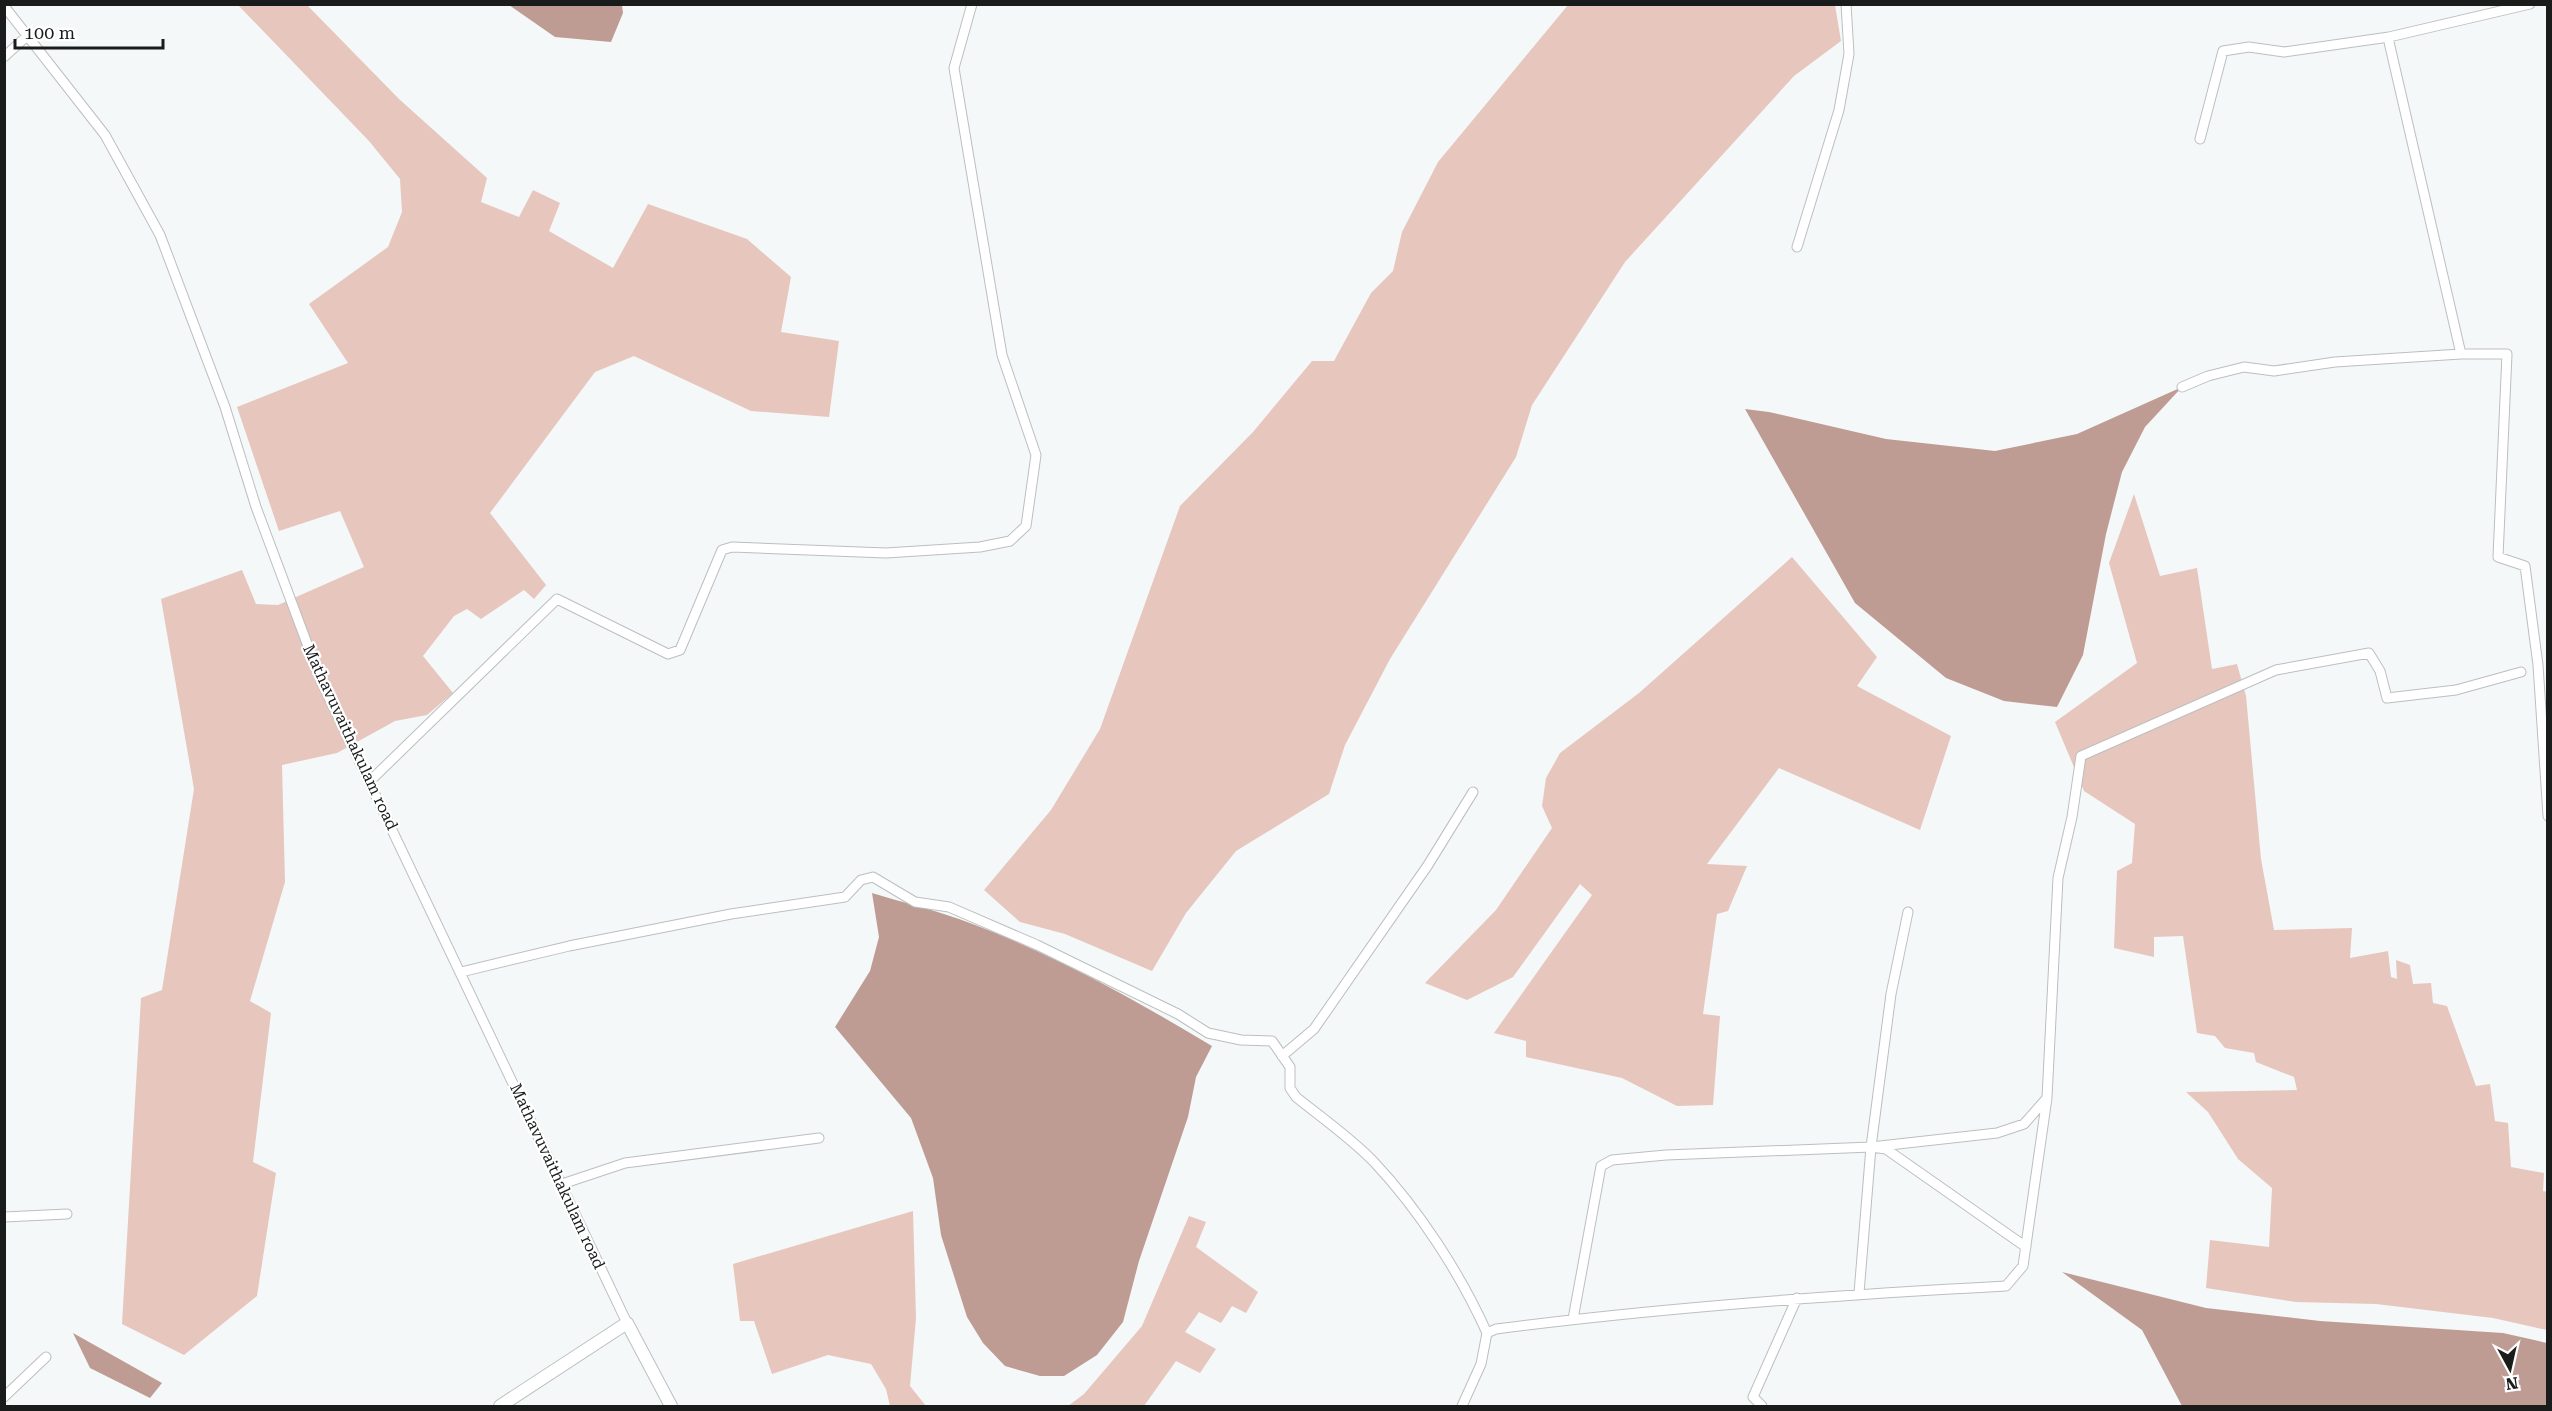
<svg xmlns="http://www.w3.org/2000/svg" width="2552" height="1411" viewBox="0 0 2552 1411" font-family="'Roboto Serif',serif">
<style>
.grass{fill:#e7c6bd}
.water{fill:#bf9c93}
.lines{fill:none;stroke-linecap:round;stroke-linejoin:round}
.minor-casing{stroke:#bbbfc0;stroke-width:11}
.tertiary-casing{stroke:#bbbfc0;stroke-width:14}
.minor{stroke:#fff;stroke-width:9}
.tertiary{stroke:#fff;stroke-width:12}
.labels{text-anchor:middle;stroke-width:4.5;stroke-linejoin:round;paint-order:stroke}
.street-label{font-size:16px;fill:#1a1c1c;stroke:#fff}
</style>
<rect width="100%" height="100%" fill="#f4f8f9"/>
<!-- grass -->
<path class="grass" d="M238,5h69l92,94 88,79 -6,24 38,15 14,-27 27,13 -11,28 64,37 35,-64 99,35 44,38 -10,55 58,9 -10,76 -78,-6 -117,-55 -39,16 -105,141 56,72 -12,14 -10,-9 -43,29 -14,-10 -13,7 -31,40 30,37 -26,22 -32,6 -58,32 -55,12 3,117 -35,119 21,12 -18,149 23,11 -19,123 -73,59 -62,-31 19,-326 21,-8 32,-201 -33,-190 81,-29 14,34 22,1 86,-38 -24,-56 -61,20 -42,-124 111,-44 -39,-59 79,-57 14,-35 -2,-33 -31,-38z
M1568,5h267l6,36 -47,35 -169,186 -93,143 -16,52 -126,202 -45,86 -16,49 -93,57 -50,62 -34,58 -87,-37 -45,-12 -36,-32 67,-80 49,-81 80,-223 73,-74 59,-71h22l37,-68 22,-22 9,-39 36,-70z
M2134,494l26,82 37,-8 15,101 25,-5 9,32 15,163 13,71 78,-2 -2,30 38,-7 3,26 6,2 -1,-19 14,5 3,19 18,-1 2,20 14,3 29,80 14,-2 5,37 13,2 3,44 33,6 -1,18 5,1 -1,138 -54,-12 -117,-14 -80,-2 -90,-14 4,-48 59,7 3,-59 -34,-29 -30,-47 -22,-20 111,-2 -3,-13 -38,-15 -2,-9 -29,-5 -10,-12 -18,-3 -14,-97 -29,1v20l-40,-9 3,-77 15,-8 3,-39 -51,-33 -29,-69 82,-59 -28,-100z
M1792,557l85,100 -20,29 94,50 -31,94 -141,-62 -72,96 40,2 -19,45 -11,3 -14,100 17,2 -7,89 -36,1 -55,-28 -96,-21v-16l-32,-8 98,-138 -12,-11 -67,93 -46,23 -42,-17 71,-73 56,-82 -10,-22 4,-28 14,-25 79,-60z
M913,1211l3,107 -6,68 16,20h-36l-4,-17 -15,-25 -43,-9 -56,19 -18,-53h-14l-7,-57z
M1189,1216l17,6 -10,25 62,45 -12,21 -14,-7 -11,17 -22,-11 -14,20 31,17 -16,24 -24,-12 -32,45h-76l16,-12 58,-68z"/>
<!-- water -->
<path class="water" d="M509,5h113l1,8 -12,29 -56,-5z
M2182,387l-37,40 -23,45 -16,62 -23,121 -26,52 -53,-6 -58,-23 -91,-75 -110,-194 24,3 117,27 109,12 82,-17z
M872,893c29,9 59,16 87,26 89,32 173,79 253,127l-16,31 -8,40 -49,144 -16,61 -26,33 -33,21h-24l-35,-10 -22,-23 -16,-26 -26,-82 -8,-57 -22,-60 -76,-91 35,-56 9,-34z
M2062,1272l144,36 114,13 183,12 44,10v63h-365l-40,-76z
M73,1333l89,50 -12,15 -60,-30z"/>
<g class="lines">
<!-- minor casing -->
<g class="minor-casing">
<path id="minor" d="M2530,4l-141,33v5l72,312h46l-9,203 27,9 13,99 10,151
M4,6l101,129 55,100 65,172 31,100 65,174 306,642
M4,57l23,-21
M2200,139l23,-88 26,-4 35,5 105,-15
M1797,247l42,-137 10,-56 -3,-50
M2182,387l26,-11 36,-9 30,4 61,-9 126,-8
M370,781l187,-182 111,55 12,-4 42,-100 10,-3 154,6 94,-6 30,-6 16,-15 10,-71 -34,-100 -48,-287 18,-64
M461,972l108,-26 162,-32 114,-17 16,-17 12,-3 42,25 34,5 88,38 141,69 30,19 33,7 31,1 18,26v21l6,9c26,21 55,41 78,65 45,48 86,111 113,171
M1282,1056l32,-27 114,-164 45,-73
M1871,1147l20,-153 17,-82
M562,1184l63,-21 194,-25
M4,1217l63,-3
M1859,1293l12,-146 126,-14 27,-9 23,-26
M1573,1319l28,-153 11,-6 54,-5 205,-8 15,2 140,98
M4,1397l42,-40
M1462,1406l19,-42 6,-31 9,-4c169,-22 339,-34 510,-43l17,-20 24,-168 11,-220 14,-61 9,-61 195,-86 93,-17 11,18 7,27 69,-8 65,-18
M1762,1406l-9,-9 44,-99"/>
</g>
<!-- tertiary casing -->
<g class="tertiary-casing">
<path id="tertiary" d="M500,1406l127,-83 44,83"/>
</g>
<!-- minor -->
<use href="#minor" class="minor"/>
<!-- tertiary -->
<use href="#tertiary" class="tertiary"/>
</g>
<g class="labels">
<!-- street labels -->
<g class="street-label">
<text transform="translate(351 737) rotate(65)" y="6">Mathavuvaithakulam road</text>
<text transform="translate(558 1176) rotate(65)" y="6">Mathavuvaithakulam road</text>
</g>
</g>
<!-- border -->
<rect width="2552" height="1411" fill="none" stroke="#1a1c1c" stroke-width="12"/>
<!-- north arrow -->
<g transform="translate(2510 1369) rotate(172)" stroke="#ffffff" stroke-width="4.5" paint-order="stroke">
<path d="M0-4.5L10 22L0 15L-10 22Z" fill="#1a1c1c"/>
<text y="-9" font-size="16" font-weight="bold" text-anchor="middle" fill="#1a1c1c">N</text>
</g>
<!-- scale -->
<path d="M15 39v9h148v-9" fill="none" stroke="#1a1c1c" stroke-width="3"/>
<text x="24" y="39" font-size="18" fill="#1a1c1c" stroke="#ffffff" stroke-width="4.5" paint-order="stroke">100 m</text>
</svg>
